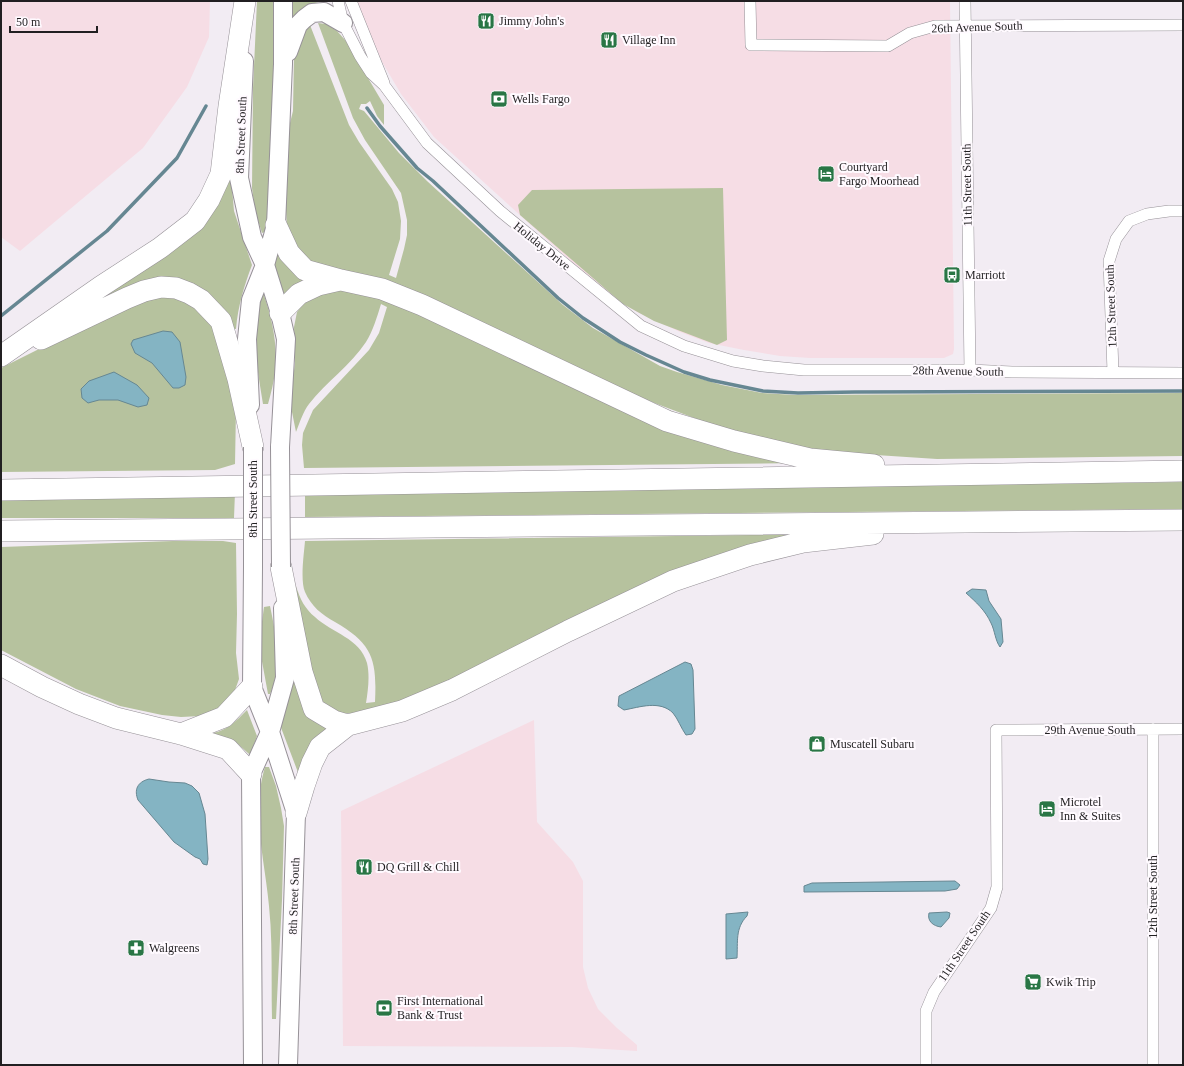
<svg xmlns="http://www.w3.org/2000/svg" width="1184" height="1066" viewBox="0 0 1184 1066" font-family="'Times New Roman',serif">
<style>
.commercial{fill:#f6dde5}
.green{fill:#b6c29e}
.water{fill:#84b4c3;stroke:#668792}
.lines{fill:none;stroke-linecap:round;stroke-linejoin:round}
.stream{stroke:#668792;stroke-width:3.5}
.street-casing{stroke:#969197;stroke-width:12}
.primary-casing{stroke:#969197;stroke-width:20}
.highway-casing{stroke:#969197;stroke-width:22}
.street{stroke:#fff;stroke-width:11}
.primary{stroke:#fff;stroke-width:18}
.highway{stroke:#fff;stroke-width:21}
.primary-bridge-casing{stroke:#969197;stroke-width:20;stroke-linecap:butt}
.primary-bridge{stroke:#fff;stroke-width:18}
.labels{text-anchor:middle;stroke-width:4;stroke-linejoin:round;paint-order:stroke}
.poi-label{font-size:12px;fill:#211f21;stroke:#fffaff;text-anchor:start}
.street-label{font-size:12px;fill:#211f21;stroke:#fffaff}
</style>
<rect width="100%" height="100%" fill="#f2ecf3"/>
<!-- commercial -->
<path class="commercial" d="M1,1h209l-1,36 -22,50 -44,61 -123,103 -19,-14z
M356,1h594l4,348 -1,5 -9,4h-134l-30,-2 -36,-6 -35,-7 -29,-11 -43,-20 -21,-13 -40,-33 -142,-129 -33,-43 -20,-34z
M534,720l3,102 36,40 10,19v86l5,21 10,21 19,19 20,17v6l-65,-4 -229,-1 -2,-235z"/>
<!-- green -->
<path class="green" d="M257,1h16c1,52 1,104 -2,156 -1,25 -1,50 -6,75l-3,1 -7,-22 -3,-23 1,-100z
M290,1h38c-19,1 -24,7 -36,20z
M318,23l8,1 11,7 9,10 38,64v20l-7,-9 -7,-15 -4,3h-5l-2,5 5,2 35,42 28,28 136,124 30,23 67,38 17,6 45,13 40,8 33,2 388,-2v63l-246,3 -61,-4 -58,-5 -50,-9 -58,-17 -53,-20 -340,-137 -15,-12 -15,-28 -2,-32 1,-56 7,-28 1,-56 2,-11 14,-19 39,100 10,17 33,47 6,13 3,19 -1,18 -11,36 7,3 8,-29 3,-14v-15l-6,-27 -36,-53 -12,-22z
M231,177l3,34 18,54c-8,21 -14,41 -16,64l-7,-1 -26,-38 -95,10 -15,-1z
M723,188l4,152 -10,5 -63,-24 -31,-17 -103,-89 -2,-10 14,-15z
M277,249l31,28 -24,19 -12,-32z
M349,290l26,6 58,21 370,146 -499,5 -2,-23 1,-12 10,-23 56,-60 10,-17 8,-26 -6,-3c-4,13 -8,27 -15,38 -15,23 -40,40 -57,62 -6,8 -9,18 -13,28l-6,-30 5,-39 -1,-36 3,-15 7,-9 25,-12z
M156,295l30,4 29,28 21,82 -1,55 -20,6 -214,2v-104l90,-45z
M262,295h2c8,24 14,50 11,76 -1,11 -4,22 -7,33h-5c-6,-38 -13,-70 -1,-109z
M1183,482v27l-878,8v-25z
M235,492l-1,26h-233v-23z
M751,535h50l-404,171 -33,8 -23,-1 -10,-3 -13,-11 -20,-96 -2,-17c4,13 9,23 19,31 17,16 45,21 52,46 3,13 1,27 -1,40l9,-1c2,-42 -2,-58 -40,-80 -13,-7 -24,-16 -30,-30 -5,-12 -1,-38 0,-51z
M173,541h50l13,2 1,71 -1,39 3,26 -4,11 -9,14 -12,8 -13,4 -20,1 -19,-2 -42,-9 -44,-17 -75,-39v-103z
M270,606c6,28 12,61 0,88h-2l-7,-38v-27l3,-22z
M294,671l33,57 -28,47 -19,-50 10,-31z
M247,710l10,26 -6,17 -2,1 -11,-10 -26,-11c15,-2 24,-12 35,-23z
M265,767h4l7,19 5,22 3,18 -2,74 -6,119h-4c-1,-37 1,-75 -3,-113 -4,-45 -18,-93 -4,-139z"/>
<!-- water -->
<path class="water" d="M163,331l9,1 8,10 6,35 -1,8 -6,3h-6l-21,-25 -17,-10 -4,-9 2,-4z
M114,372l23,13 12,13 -2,7 -9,2 -20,-7h-19l-11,3 -6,-5 -1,-9 8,-8z
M972,589l14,1 3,11 12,18 2,23 -3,5c-5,-7 -5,-16 -9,-24 -6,-13 -15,-21 -25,-30z
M685,662l6,2 2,6 2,59 -3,5 -6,1c-5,-7 -8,-16 -13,-22 -13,-13 -33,-6 -49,-3l-6,-4 1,-10z
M149,779l20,3 16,1 7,3 7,7 6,21 3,45 -1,6 -4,-1 -3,-5 -5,-2 -21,-15 -36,-42c-4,-10 -1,-18 11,-21z
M955,881l5,4 -3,4 -12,2 -141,1v-6l8,-3z
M748,912l-1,4c-12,12 -9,26 -10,42l-11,1v-45z
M947,912l3,1 -1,5 -8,9c-8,-1 -14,-6 -12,-14z"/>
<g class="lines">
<!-- stream -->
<path class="stream" d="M367,108l13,18 37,42 16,13 125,117 25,20 37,24 26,13 38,17 26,8 53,11 35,2 57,-1 328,-1
M1,316l106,-85 70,-73 29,-52"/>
<!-- street casing -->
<g class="street-casing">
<path id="street" d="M338,1l5,22 17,33 11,17 13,12 43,58 73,68 141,115 43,20 49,15 30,5 41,4h166l42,2 171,1
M351,1l33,82
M750,1l1,44 137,1 22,-13 25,-7 248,-1
M965,1l5,369
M1113,372l-4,-111 7,-22 13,-18 18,-7 22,-3h14
M1153,729v336
M926,1065v-54l8,-19 57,-84 6,-21 -1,-157 187,-1"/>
</g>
<!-- primary casing -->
<g class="primary-casing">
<path id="primary" d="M288,52l10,-27 6,-6 8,-6 12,-1 19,11
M244,61l-5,117 13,59 13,28 15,48 6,26 -6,108
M250,405l-3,-66 4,-39 14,-35 11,-40 7,-161v-63
M253,567l-1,120 18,45 26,81 -8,252
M253,1065l-2,-291 19,-42 15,-54 -2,-70"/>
</g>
<!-- highway casing -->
<g class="highway-casing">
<path id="highway" d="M276,225l13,28 16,17 36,10 41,9 40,16 245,116 67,20 76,18 64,6
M280,313l19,-19 19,-9 22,-5
M41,339l86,-41 17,-7 17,-4 15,1 13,5 12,7 20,21 17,58 15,68
M1,356l99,-69 60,-39 35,-27 14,-21 12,-26 8,-68 16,-105
M1,490l1182,-19
M1,531l1182,-11
M281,567l21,105 12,37 20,12 14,4
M1,665l41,22 37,17 37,14 65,16 47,15 23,25
M181,734l43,-17 28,-30
M296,813l8,-27 8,-23 8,-16 28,-22 54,-14 50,-21 116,-59 105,-50 77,-26 53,-13 70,-8"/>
</g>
<!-- street -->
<use href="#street" class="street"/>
<!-- primary -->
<use href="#primary" class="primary"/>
<!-- highway -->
<use href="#highway" class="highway"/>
<!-- primary-bridge casing -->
<g class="primary-bridge-casing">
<path id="primary-bridge" d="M253,447v120
M280,447l1,120"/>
</g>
<!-- primary-bridge -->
<use href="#primary-bridge" class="primary-bridge"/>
</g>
<!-- icons -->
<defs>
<g id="restaurant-square" transform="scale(0.9)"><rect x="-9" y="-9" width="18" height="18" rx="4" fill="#297645" stroke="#fffaff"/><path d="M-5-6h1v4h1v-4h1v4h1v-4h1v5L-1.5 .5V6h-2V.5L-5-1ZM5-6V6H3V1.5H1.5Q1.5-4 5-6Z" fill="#fff"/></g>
<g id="bank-square" transform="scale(0.9)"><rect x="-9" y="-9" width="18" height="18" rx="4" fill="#297645" stroke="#fffaff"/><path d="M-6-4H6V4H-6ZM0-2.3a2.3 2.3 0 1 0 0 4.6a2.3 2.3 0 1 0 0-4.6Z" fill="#fff"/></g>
<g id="hotel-square" transform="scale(0.9)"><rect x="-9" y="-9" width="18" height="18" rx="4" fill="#297645" stroke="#fffaff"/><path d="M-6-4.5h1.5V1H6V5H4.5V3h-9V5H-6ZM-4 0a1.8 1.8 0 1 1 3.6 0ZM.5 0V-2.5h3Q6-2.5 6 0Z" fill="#fff"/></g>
<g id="bus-square" transform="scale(0.9)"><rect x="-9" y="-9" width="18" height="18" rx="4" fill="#297645" stroke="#fffaff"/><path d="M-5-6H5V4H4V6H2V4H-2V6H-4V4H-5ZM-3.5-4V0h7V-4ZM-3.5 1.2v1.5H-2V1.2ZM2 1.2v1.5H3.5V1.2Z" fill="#fff"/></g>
<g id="shop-square" transform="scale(0.9)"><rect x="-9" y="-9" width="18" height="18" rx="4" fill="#297645" stroke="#fffaff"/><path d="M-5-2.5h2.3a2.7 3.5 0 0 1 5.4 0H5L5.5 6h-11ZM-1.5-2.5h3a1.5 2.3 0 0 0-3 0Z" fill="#fff"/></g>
<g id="pharmacy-square" transform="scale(0.9)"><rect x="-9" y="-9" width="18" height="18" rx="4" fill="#297645" stroke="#fffaff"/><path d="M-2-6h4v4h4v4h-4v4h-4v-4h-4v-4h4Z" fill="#fff"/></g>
<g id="supermarket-square" transform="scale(0.9)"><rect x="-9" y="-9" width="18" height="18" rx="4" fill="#297645" stroke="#fffaff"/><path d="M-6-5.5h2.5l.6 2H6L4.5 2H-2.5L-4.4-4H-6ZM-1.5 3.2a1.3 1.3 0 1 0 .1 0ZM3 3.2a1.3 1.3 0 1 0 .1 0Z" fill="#fff"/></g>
</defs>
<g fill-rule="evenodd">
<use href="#restaurant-square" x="486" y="21"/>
<use href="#restaurant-square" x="609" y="40"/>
<use href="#bank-square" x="499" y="99"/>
<use href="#hotel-square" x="826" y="174"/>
<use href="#bus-square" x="952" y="275"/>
<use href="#shop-square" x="817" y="744"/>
<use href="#hotel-square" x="1047" y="809"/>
<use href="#restaurant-square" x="364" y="867"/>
<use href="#pharmacy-square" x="136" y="948"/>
<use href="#supermarket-square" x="1033" y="982"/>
<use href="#bank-square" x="384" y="1008"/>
</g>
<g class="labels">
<!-- poi labels -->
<g class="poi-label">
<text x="499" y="25">Jimmy John's</text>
<text x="622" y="44">Village Inn</text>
<text x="512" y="103">Wells Fargo</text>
<text x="839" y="171">Courtyard<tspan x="839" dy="14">Fargo Moorhead</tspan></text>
<text x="965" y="279">Marriott</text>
<text x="830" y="748">Muscatell Subaru</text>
<text x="1060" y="806">Microtel<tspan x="1060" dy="14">Inn &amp; Suites</tspan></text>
<text x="377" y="871">DQ Grill &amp; Chill</text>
<text x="149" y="952">Walgreens</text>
<text x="1046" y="986">Kwik Trip</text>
<text x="397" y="1005">First International<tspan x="397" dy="14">Bank &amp; Trust</tspan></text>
</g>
<!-- street labels -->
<g class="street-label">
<text transform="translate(977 27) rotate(-2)" y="4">26th Avenue South</text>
<text transform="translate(241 135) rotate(-88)" y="4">8th Street South</text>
<text transform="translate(967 185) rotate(-91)" y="4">11th Street South</text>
<text transform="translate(542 246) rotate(39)" y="4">Holiday Drive</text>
<text transform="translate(1111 306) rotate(-92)" y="4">12th Street South</text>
<text transform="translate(958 371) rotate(1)" y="4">28th Avenue South</text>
<text transform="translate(253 499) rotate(-90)" y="4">8th Street South</text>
<text x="1090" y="734">29th Avenue South</text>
<text transform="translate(294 896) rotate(-88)" y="4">8th Street South</text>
<text transform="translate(1153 897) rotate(-90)" y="4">12th Street South</text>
<text transform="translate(964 946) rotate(-56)" y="4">11th Street South</text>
</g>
</g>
<!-- border -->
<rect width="1184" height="1066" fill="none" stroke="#211f21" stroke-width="4"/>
<!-- scale -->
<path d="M10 26v6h87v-6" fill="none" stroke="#211f21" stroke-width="2"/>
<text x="16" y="26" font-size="12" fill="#211f21" stroke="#fffaff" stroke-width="3" paint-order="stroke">50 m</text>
</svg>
